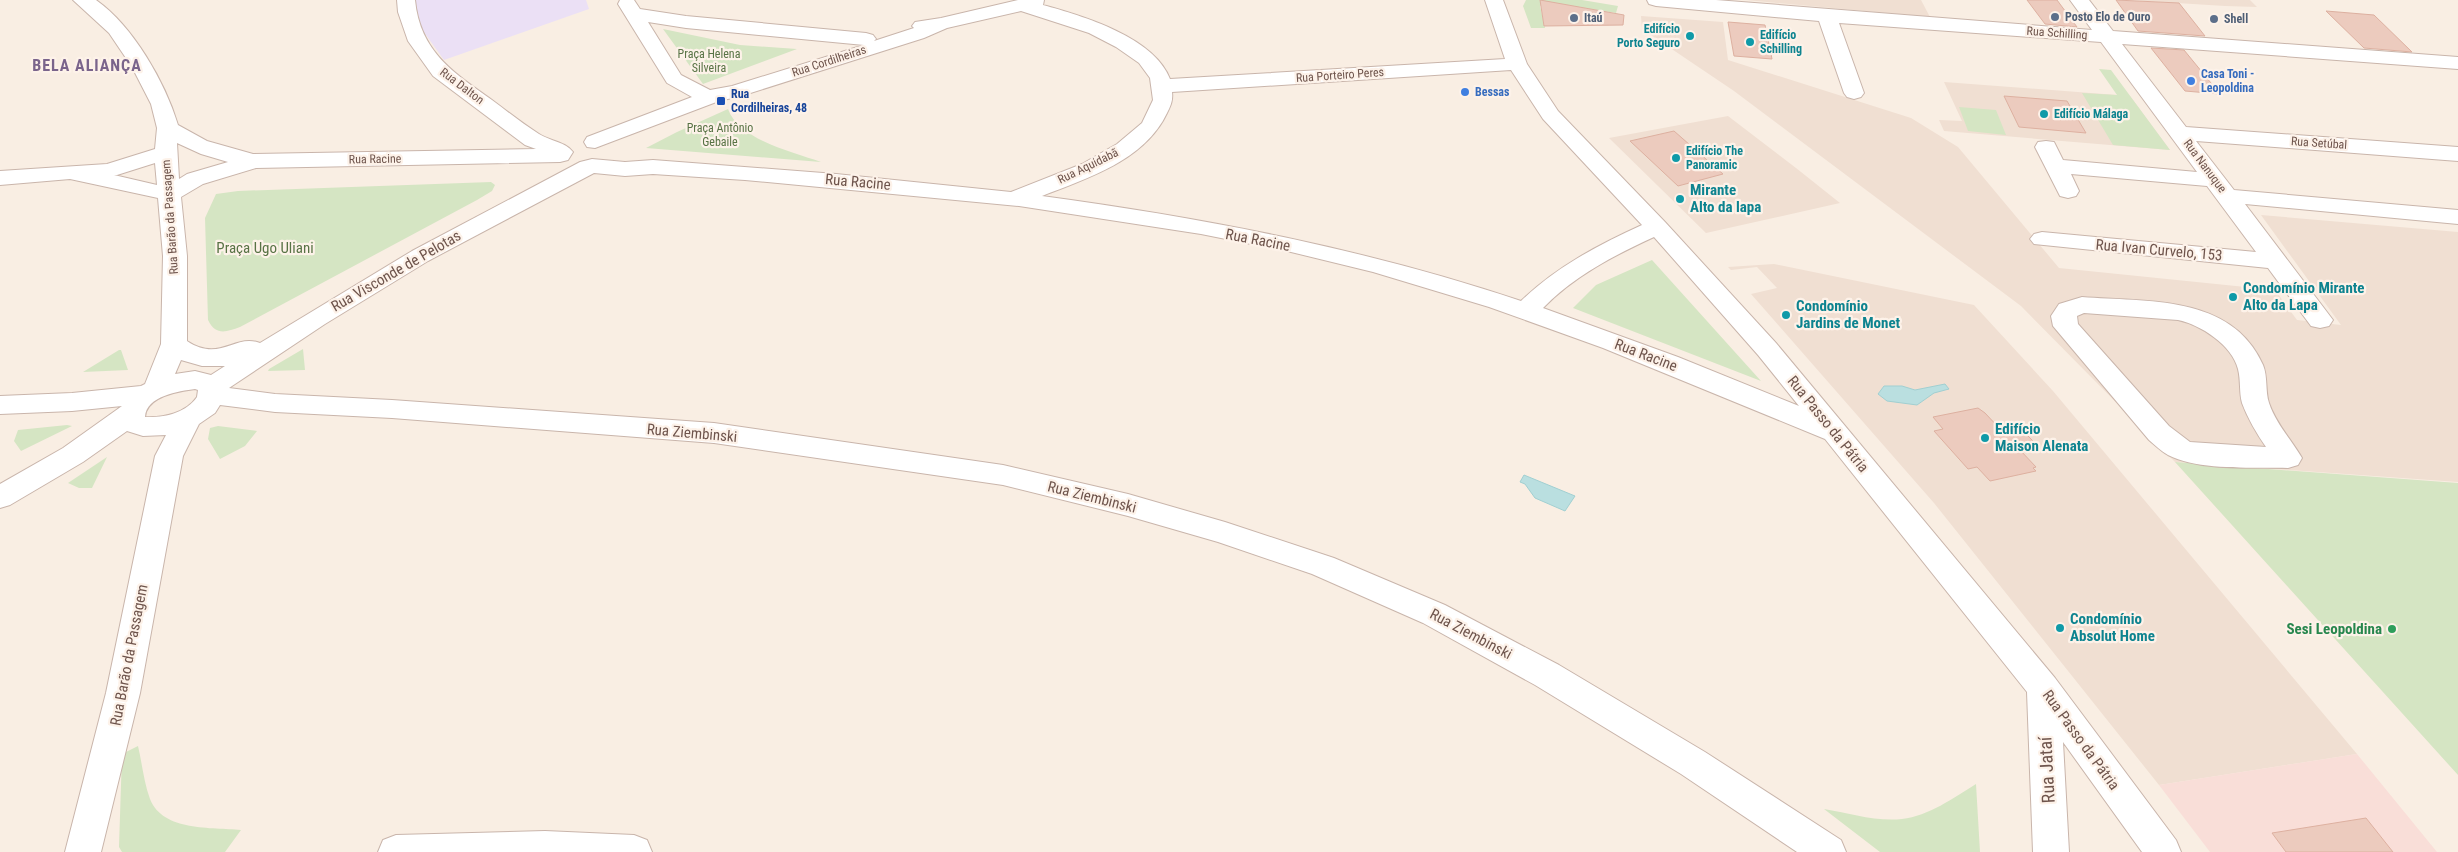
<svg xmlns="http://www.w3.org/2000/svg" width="2458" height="852" viewBox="0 0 2458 852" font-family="'Roboto Condensed',sans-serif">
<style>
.residential{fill:#f0dfd2}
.commercial{fill:#f9ded8}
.education{fill:#ebe0f5}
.green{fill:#d5e5c3}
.water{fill:#badfe0;stroke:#a1cfd1}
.building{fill:#eccbbe;stroke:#ddb0a0}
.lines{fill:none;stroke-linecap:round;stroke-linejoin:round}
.minor-casing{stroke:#c9b5ab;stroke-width:2}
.minor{fill:#fff;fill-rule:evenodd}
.service-dot{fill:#5c6f8a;stroke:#fdf2e9;stroke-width:2}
.culture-dot{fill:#0f9aa8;stroke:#fdf2e9;stroke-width:2}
.shop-dot{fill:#3f7fe0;stroke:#fdf2e9;stroke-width:2}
.transit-dot{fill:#1a4fb4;stroke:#fdf2e9;stroke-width:2}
.leisure-dot{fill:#2e9e5b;stroke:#fdf2e9;stroke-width:2}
.labels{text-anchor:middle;stroke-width:4.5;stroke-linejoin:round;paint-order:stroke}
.far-service-label{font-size:12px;font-weight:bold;fill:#4e5e75;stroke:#fdf2e9;text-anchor:start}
.far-culture-label{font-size:12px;font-weight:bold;fill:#0d838f;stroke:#fdf2e9;text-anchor:start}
.far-street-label{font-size:12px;fill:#6e544c;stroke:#fdf2e9}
.far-park-label{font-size:12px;fill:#587345;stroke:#fdf2e9}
.far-shop-label{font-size:12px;font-weight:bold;fill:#366cbe;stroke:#fdf2e9;text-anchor:start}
.far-transit-label{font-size:12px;font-weight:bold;fill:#164399;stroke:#fdf2e9;text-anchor:start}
.street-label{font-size:15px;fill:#6e544c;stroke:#fdf2e9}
.culture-label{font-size:15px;font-weight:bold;fill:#0d838f;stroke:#fdf2e9;text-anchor:start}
.park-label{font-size:15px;fill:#587345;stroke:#fdf2e9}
.leisure-label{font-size:15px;font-weight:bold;fill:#27864d;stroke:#fdf2e9;text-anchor:end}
.far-district-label{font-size:16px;font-weight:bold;letter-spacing:1px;fill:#7a648b;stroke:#fdf2e9}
.near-street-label{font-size:18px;fill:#6e544c;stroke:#fdf2e9}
</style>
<rect width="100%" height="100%" fill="#f9eee3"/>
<!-- residential -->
<path class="residential" d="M1746,0h175l9,17z
M2128,0h122l7,7 -32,-1z
M1641,16l82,6 5,38 183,58 47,29 101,121 216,22 22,30 44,5 -80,-110 197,17v250l-283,-20 -154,-156 -287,-215 -92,-62z
M1944,82l186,14 40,54 -226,-19 -5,-11 23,1z
M1728,116l68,52 44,35 -134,30 -97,-95z
M1774,264l200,41 79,86 304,363 -198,31 -225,-282 -183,-209 26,-6 -20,-21 -26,3 -3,-3z"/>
<!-- commercial -->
<path class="commercial" d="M2357,754l80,98h-227l-51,-67z"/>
<!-- education -->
<path class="education" d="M414,0h172l3,9 -145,51 -26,-36z"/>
<!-- green -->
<path class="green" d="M1526,0h56l36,6 -2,7 -71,-11 -5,4 5,22h-14l-8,-22z
M663,29l77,16 57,4 -94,35z
M2099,69l12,1 59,80 -57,-5 -31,-52 35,2z
M1959,107l37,3 10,25 -38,-4z
M728,109c11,31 65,43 93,53l-175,-14 31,-16z
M491,182l4,3 -3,6 -15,9 -237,127c-14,5 -24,9 -32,-7l-3,-102 11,-24 22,-3z
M1652,260l109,121 -188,-73 23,-23z
M303,349l2,21 -37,1 1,-2z
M119,350h2l7,20 -45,2z
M67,425l5,1 -51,25 -7,-10 4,-11z
M218,426l39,5 -12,15 -25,13 -12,-20 2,-11z
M107,457l-15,31h-13l-11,-5z
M2175,462l283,21v292z
M138,746c4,17 6,37 12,53 13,33 62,28 91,31l-16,22h-103l-3,-5 3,-93z
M1976,784l4,68h-100l-56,-43c24,4 53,13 78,10 27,-3 51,-21 74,-35z"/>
<!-- water -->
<path class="water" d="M1945,384l4,5 -15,4 -17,12 -30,-4 -9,-7 6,-8h18l13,4z
M1524,475l51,21 -10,15 -30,-13 -10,-14 -5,-2z"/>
<!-- building -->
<path class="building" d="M1540,0l84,15 -1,10 -79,1z
M2027,0h30l20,27 -32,-3z
M2116,0l63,3 26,33 -67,-5z
M2326,11l48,4 38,37 -48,-4z
M1728,22l37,3 7,34 -38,-3z
M2151,48l33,2 36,44 -35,-3z
M2004,96l63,5 19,32 -67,-6z
M1674,131l49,43 -45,12 -48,-45z
M1978,408l7,5 15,16 17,-4 21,21 -18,4 16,17 -3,1 3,3 -46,10 -13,-14 -9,2 -34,-38 9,-2 -10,-12z
M2366,818l27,34h-107l-14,-19z"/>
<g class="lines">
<!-- minor casing -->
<g class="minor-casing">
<path id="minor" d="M73,0h23c37,26 69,82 82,125l29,16 46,13 283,-5 -11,-4 -92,-69 -25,-35 -10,-29 -1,-12h18c5,52 39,73 77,100 16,12 31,24 47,34 11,7 27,8 34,18l-5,8 -8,2 -304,6 -53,16 -22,13 6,59v85c33,22 48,-8 73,2l152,-92 168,-89 12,-3 33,3 28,-2 183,14 175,18 71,-28 35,-20 25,-21 11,-23 -3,-22 -11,-15 -23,-16 -27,-14 -68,-22 -74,17 -23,10 -183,58 -22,5 -124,47 -8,-1 -3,-5 3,-5 105,-40 -25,-14 -49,-79 2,-4h14l6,9 46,7 180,17 7,2 3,4 -2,2 40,-13 -2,-2 3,-4 26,-4 77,-18h26l-1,5c40,11 111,32 127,74l335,-20 -20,-59h18l24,64 31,47 107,111 111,121 279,335 121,162 5,12h-39l-79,-110 6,110h-36l-6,-160 -202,-253 -222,-91 -114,-41 -116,-35 -82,-20 -90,-18 -182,-28 -274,-26 -92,-6 -28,2 -31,-3 -166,88 -103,63 -96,64 46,6 117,6 322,23 289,42 125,29 97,28 109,36 111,47 114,60 146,87 136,88 5,12h-49l-116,-78 -146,-89 -112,-62 -111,-49 -94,-32 -90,-26 -125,-31 -289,-42 -322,-25 -117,-6 -55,-7 -5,8 -16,11 -16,32 -43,237 -39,159h-36l41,-159 49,-237 11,-21 -23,1 -16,-5 -44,31 -73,43 -10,3v-24l63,-36 59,-42 -50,5 -72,3v-18l72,-3 69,-7 4,-2 16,-40 2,-88 -5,-58 -88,-19 -70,6v-14l107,-7 48,-15 2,-21 -6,-24 -19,-37 -23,-34zM648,22l38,6 178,17 -132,41 -22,4 -29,-15zM1511,70l32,49 99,106c-44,20 -86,42 -121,76 -155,-52 -316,-83 -479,-105 46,-18 103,-36 125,-83 4,-8 6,-13 5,-21zM177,143l24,11 27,8 -41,12 -8,5zM155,163l2,22 -43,-10h3zM1654,237l104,118 41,51 -121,-49 -135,-49c31,-32 70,-52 111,-71zM181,360l21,6h23l-14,9 -16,-4 -20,3zM195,389l3,1 -1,7c-11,16 -33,21 -52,20 1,-21 34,-26 50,-28z
M1647,0h69l376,30 -22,-30h19l24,31 345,26v12l-336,-25 64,83 272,20v14l-262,-20 38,49 224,20v14l-213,-20 88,116 -4,6 -9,2 -9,-2 -43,-58 -234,-24 -4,-5 4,-5 8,-2 214,20 -49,-66 -136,-12 8,17 -3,5 -8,2 -8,-2 -25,-49 3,-5 8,-1 8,1 9,18 134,12 -96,-130 -262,-19 25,70 -3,4 -7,2 -7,-2 -3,-4 -25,-72 -163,-15 -7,-2z
M2082,297c64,5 150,-3 181,68 5,12 2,26 6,38 7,21 22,36 33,55l-4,7 -10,3c-36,-1 -88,3 -120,-13 -7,-4 -13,-10 -19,-15l-96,-114 -2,-10 8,-12zM2084,313l94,7c23,5 54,25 60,49 3,12 1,23 4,34 6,16 15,31 24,44l-76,-5 -21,-16 -91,-102 -1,-8z
M545,831l89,4 13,5 5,12h-274l5,-12 13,-5z"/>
</g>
<!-- minor -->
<use href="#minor" class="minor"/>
</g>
<!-- markers -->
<g class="service-dot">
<circle cx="2055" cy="17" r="5"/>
<circle cx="1574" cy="18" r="5"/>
<circle cx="2214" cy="19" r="5"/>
</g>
<g class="culture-dot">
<circle cx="1690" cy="36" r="5"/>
<circle cx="1750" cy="42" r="5"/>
<circle cx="2044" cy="114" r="5"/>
<circle cx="1676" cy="158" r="5"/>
<circle cx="1680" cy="199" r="5"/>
<circle cx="2233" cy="297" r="5"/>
<circle cx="1786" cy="315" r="5"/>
<circle cx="1985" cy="438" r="5"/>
<circle cx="2060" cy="628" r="5"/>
</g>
<g class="shop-dot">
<circle cx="2191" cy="81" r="5"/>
<circle cx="1465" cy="92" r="5"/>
</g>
<rect class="transit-dot" x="716" y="96" width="10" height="10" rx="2.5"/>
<circle class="leisure-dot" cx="2392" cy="629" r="5"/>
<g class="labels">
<!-- far-service labels -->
<g class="far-service-label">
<text x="2065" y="21">Posto Elo de Ouro</text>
<text x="1584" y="22">Itaú</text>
<text x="2224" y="23">Shell</text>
</g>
<!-- far-culture labels -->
<g class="far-culture-label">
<text x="1680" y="33" text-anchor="end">Edifício<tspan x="1680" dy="14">Porto Seguro</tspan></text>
<text x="1760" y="39">Edifício<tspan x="1760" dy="14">Schilling</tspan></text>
<text x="2054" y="118">Edifício Málaga</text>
<text x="1686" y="155">Edifício The<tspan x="1686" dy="14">Panoramic</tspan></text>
</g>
<!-- far-street labels -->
<g class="far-street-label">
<text transform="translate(2057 33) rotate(4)" y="4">Rua Schilling</text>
<text transform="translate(829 61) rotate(-18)" y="4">Rua Cordilheiras</text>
<text transform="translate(1340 75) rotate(-4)" y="4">Rua Porteiro Peres</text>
<text transform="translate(462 86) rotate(37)" y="4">Rua Dalton</text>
<text transform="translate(2319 143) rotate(4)" y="4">Rua Setúbal</text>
<text transform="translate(375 159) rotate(-1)" y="4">Rua Racine</text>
<text transform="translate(1088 166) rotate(-26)" y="4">Rua Aquidabã</text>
<text transform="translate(2205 166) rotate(53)" y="4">Rua Nanuque</text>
<text transform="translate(170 217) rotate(-94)" y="4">Rua Barão da Passagem</text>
</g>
<!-- far-park labels -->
<g class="far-park-label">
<text x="709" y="58">Praça Helena<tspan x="709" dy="14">Silveira</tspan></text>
<text x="720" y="132">Praça Antônio<tspan x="720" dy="14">Gebaile</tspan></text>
</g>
<!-- far-shop labels -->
<g class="far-shop-label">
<text x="2201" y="78">Casa Toni -<tspan x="2201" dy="14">Leopoldina</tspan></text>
<text x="1475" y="96">Bessas</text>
</g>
<!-- far-transit labels -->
<g class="far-transit-label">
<text x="731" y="98">Rua<tspan x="731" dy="14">Cordilheiras, 48</tspan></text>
</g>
<!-- street labels -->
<g class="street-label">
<text transform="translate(858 182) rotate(5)" y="5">Rua Racine</text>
<text transform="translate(1258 240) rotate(11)" y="5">Rua Racine</text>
<text transform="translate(2159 250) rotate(5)" y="5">Rua Ivan Curvelo, 153</text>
<text transform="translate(396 271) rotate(-30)" y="5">Rua Visconde de Pelotas</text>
<text transform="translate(1646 355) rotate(21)" y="5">Rua Racine</text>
<text transform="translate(1828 424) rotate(51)" y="5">Rua Passo da Pátria</text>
<text transform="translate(692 433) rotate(5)" y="5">Rua Ziembinski</text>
<text transform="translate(1092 497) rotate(14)" y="5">Rua Ziembinski</text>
<text transform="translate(1471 634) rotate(28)" y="5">Rua Ziembinski</text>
<text transform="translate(129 655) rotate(-79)" y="5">Rua Barão da Passagem</text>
<text transform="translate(2081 740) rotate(54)" y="5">Rua Passo da Pátria</text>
</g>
<!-- culture labels -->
<g class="culture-label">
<text x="1690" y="195">Mirante<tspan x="1690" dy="17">Alto da lapa</tspan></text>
<text x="2243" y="293">Condomínio Mirante<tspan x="2243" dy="17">Alto da Lapa</tspan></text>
<text x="1796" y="311">Condomínio<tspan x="1796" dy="17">Jardins de Monet</tspan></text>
<text x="1995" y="434">Edifício<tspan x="1995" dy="17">Maison Alenata</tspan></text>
<text x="2070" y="624">Condomínio<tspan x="2070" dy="17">Absolut Home</tspan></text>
</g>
<!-- park labels -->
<g class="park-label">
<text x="265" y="253">Praça Ugo Uliani</text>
</g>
<!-- leisure labels -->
<g class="leisure-label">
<text x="2382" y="634">Sesi Leopoldina</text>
</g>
<!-- far-district labels -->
<g class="far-district-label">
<text x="87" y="71">BELA ALIANÇA</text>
</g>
<!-- near-street labels -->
<g class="near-street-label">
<text transform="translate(2047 770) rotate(-93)" y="6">Rua Jataí</text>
</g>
</g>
</svg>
